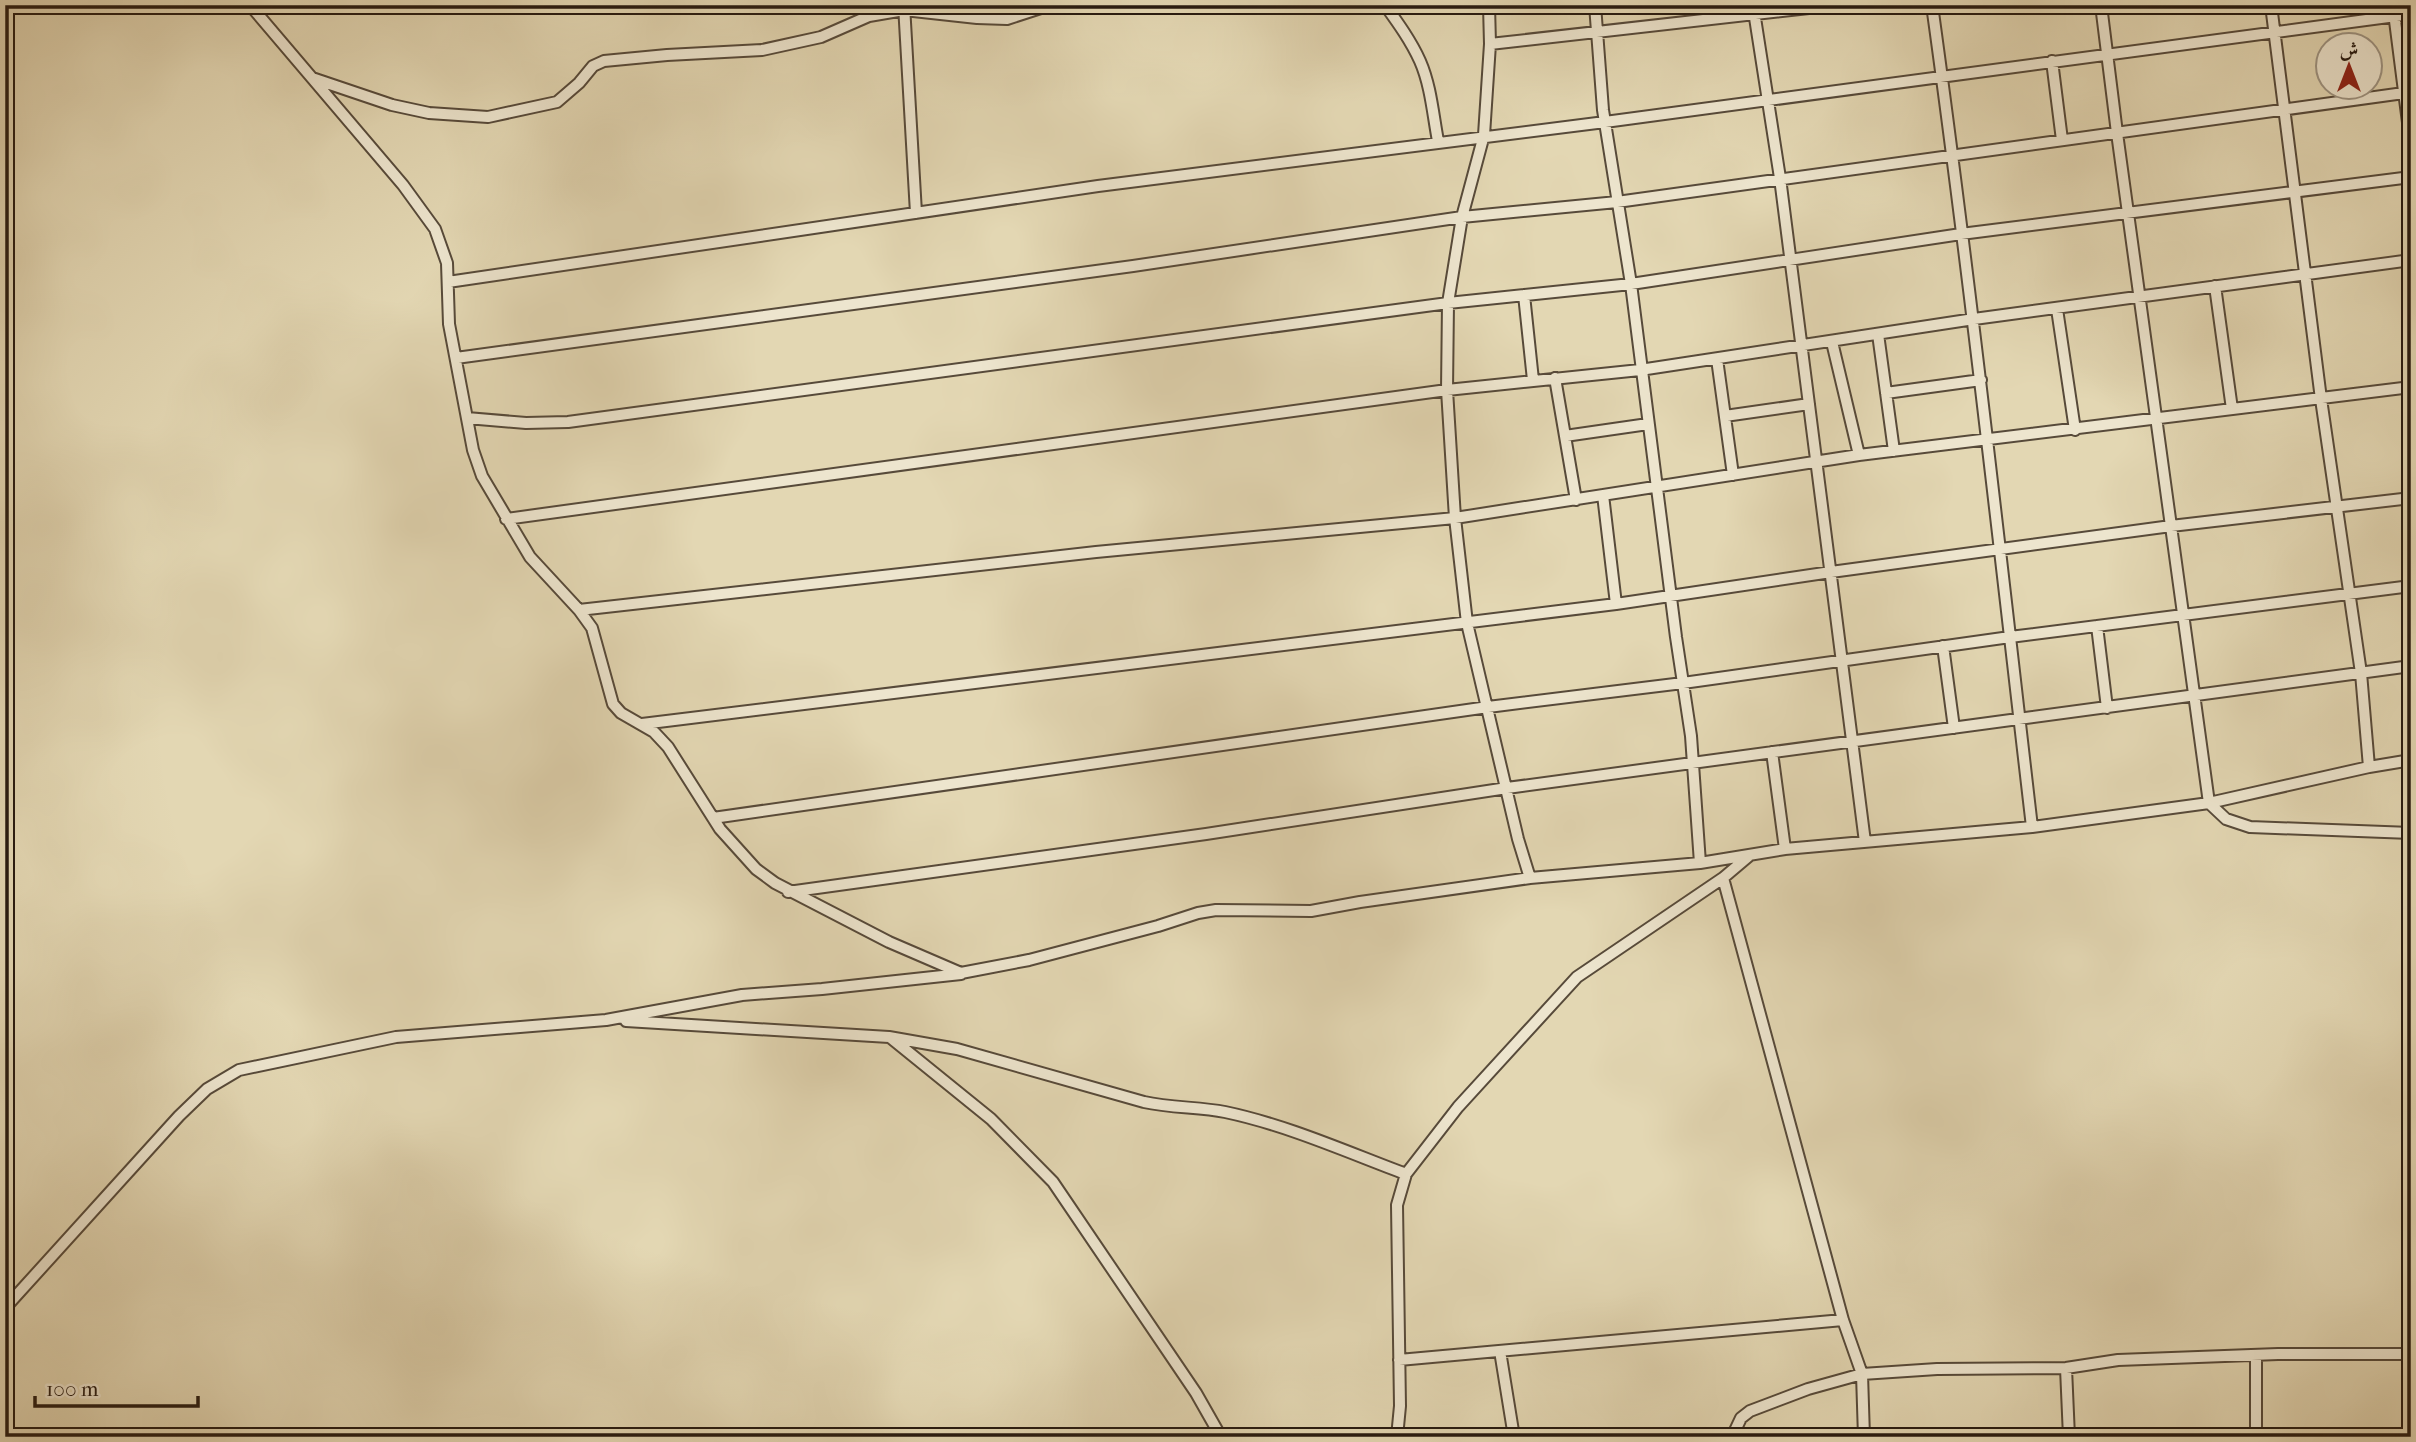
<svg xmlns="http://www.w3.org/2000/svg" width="2416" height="1442" viewBox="0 0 2416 1442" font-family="'IM FELL French Canon',Amiri,serif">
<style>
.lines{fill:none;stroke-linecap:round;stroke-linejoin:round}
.minor-casing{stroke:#574a3a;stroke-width:14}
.minor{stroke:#ede5ce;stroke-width:10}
</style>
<rect width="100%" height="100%" fill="#e3d7b3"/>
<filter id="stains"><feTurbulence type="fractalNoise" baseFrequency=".00286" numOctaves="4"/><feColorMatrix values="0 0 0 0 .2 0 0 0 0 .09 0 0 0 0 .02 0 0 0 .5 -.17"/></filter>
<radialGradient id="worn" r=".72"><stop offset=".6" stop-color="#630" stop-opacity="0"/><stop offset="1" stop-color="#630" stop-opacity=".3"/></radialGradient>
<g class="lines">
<!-- minor casing -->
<g class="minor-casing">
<path id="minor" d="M250,5l153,180 32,44 12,34 2,61 24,126 9,26 48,81 49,53 13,18 21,76 8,9 33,19 14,15 52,82 36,40 19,14 114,59 72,31 68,-13 129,-34 40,-13 18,-3 95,1 49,-9 170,-24 170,-15 85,-14 247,-22 177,-24 160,-36 42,-7
M904,5l12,208
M1385,5c13,18 26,36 35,56 11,25 13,54 18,80
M1489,5l1,39 -6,91 -22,82 -14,86 -1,87 8,128 12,105 51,216 12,39
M1595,5l8,105 28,174 45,353 15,99 9,127
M1753,5l27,173 85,664
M1932,5c38,274 68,548 100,822
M2101,5l16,128 92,670 17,16 24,8 161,6
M2271,5l50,394 40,274 8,94
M2393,5l18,141
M1490,44l346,-39
M2052,61l10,79
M312,78l80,27 37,8 59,4 69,-15 22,-19 14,-17 11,-5 63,-6 95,-5 59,-13 48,-21 35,-6 73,8 30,1 43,-14
M448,282l650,-96 507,-64 806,-108
M2215,286l17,123
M1524,295l9,85
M2057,309l18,121
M1878,334l16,117
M1832,342l27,113
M456,358l677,-92 329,-49 155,-15 794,-110
M1717,359l16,116
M1555,378l21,122
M1886,393l95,-13
M1725,416l84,-12
M467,418l59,5 42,-1 880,-119 183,-19 330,-50 450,-57
M1565,436l83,-12
M1603,495l13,109
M506,519l941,-129 193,-20 334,-51 437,-59
M579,610l517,-58 359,-34 404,-63 552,-68
M2097,626l10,82
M1943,646l11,82
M642,724l974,-120 215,-32 340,-46 240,-28
M1772,752l13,97
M713,818l775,-111 195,-24 327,-46 401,-51
M1723,878l120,442 19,54 2,63
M788,892l418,-58 301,-46 904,-122
M626,1021l263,16 68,12 187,53c27,6 55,5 81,10 62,13 122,40 181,62
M891,1038l100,81 62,63 143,211 25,44
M5,1308l174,-192 28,-27 32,-19 157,-33 210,-17 136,-25 80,-6 139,-15
M1500,1351l14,86
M2256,1355v82
M1399,1360l444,-40
M2066,1368l3,69
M1397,1437l3,-31 -3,-201 9,-31 52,-67 119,-130 146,-99 26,-22
M1732,1437l9,-19 9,-7 58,-22 54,-15 75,-5 129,-1 52,-8 160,-6h133"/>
</g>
<!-- minor -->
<use href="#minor" class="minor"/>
</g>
<!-- margin -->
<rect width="2416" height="1442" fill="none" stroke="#e3d7b3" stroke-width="28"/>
<rect x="7" y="7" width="2402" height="1428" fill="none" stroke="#281b11" stroke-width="3.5"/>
<rect x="14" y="14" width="2388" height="1414" fill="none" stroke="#281b11" stroke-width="2"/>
<!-- north arrow -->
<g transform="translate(2349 66)"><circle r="33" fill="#ede5ce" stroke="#9e9482" stroke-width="2"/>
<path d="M0-5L12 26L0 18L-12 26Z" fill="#8f2418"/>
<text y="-10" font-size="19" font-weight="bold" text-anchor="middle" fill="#281b11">ش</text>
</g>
<!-- scale -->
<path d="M35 1396v10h163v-10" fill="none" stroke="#281b11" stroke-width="3.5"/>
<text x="46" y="1396" font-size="21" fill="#281b11" stroke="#ede5ce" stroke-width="5" paint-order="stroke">100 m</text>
<rect width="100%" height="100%" filter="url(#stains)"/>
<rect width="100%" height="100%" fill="url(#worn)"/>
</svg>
